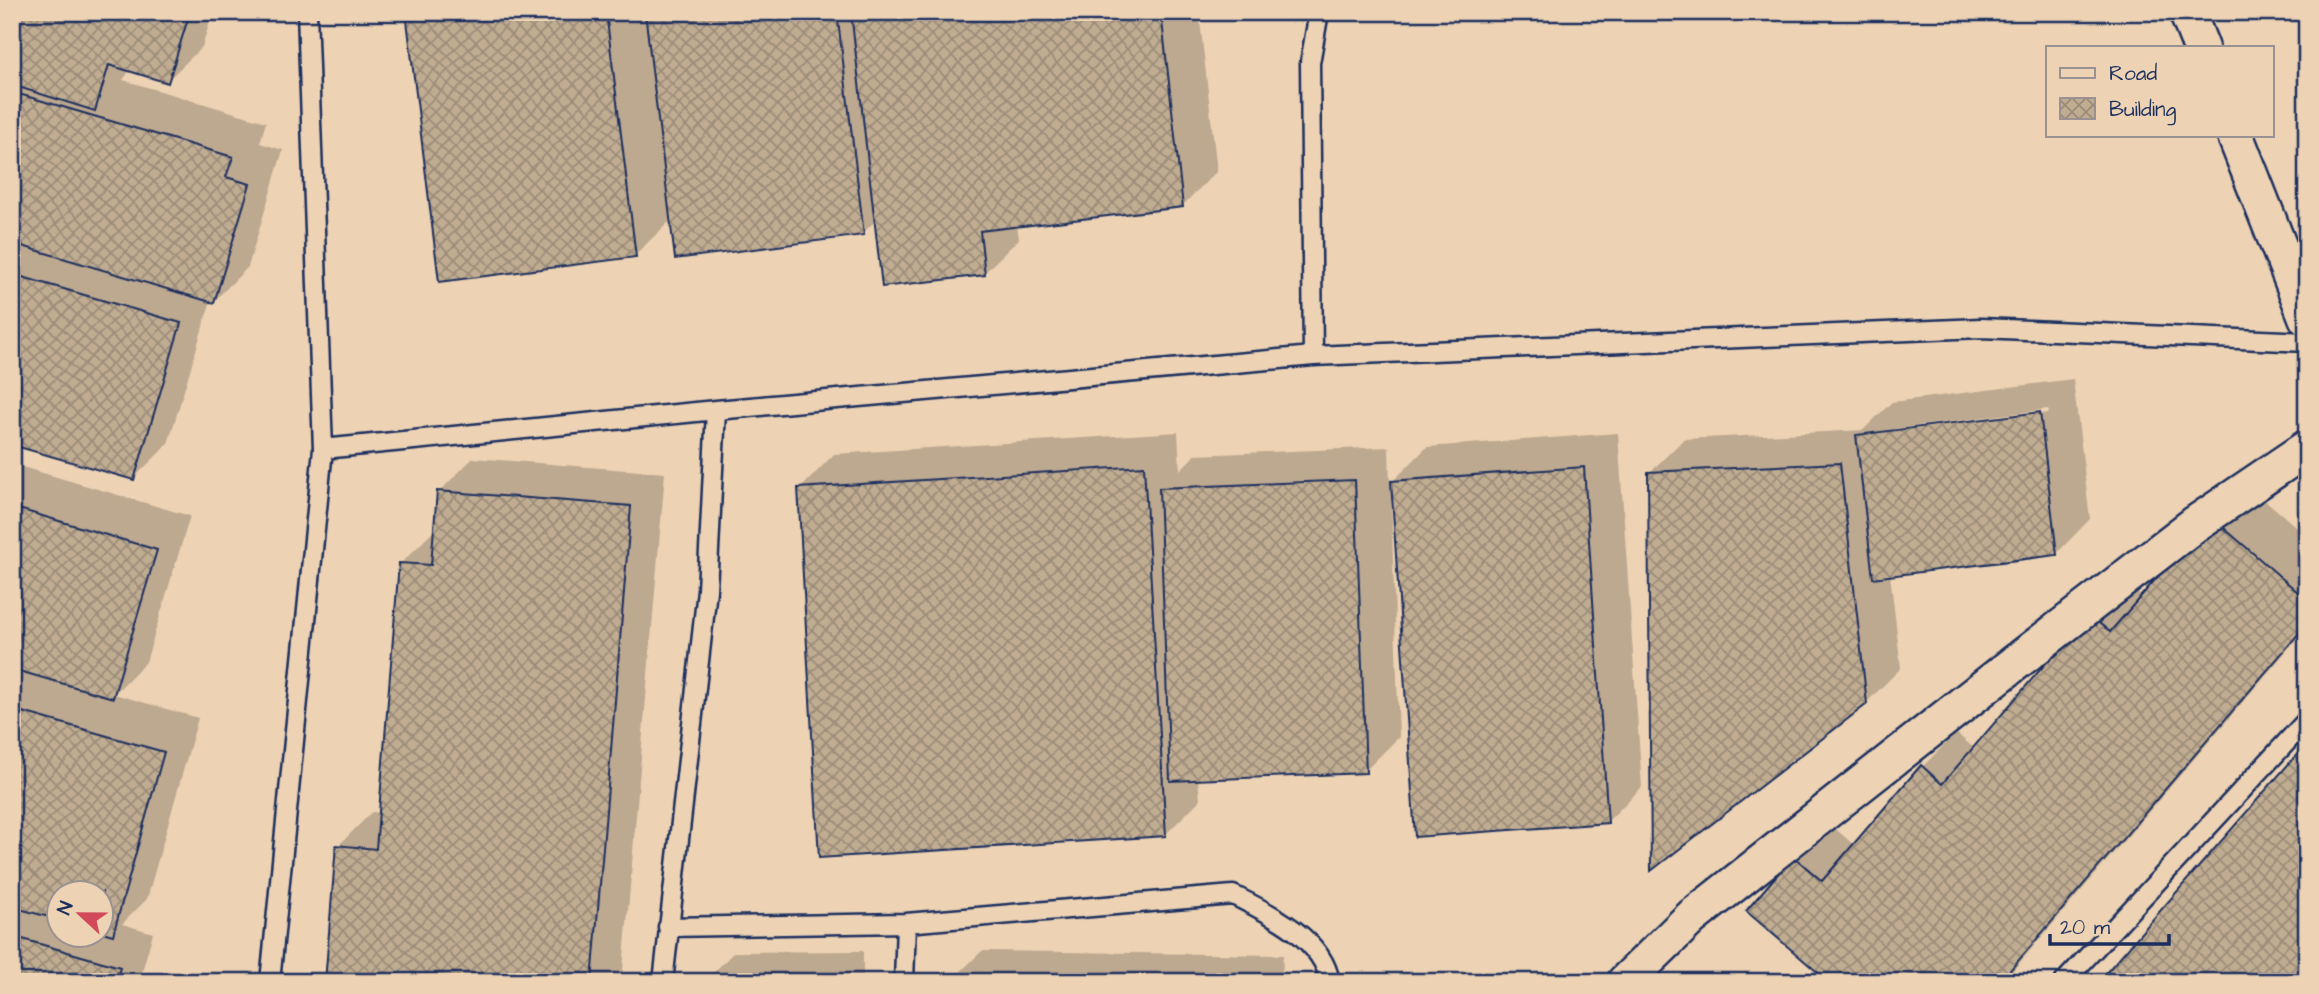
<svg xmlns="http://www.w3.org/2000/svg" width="2319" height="994" viewBox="0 0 2319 994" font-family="'Architects Daughter',sans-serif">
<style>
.shadow{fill:#0003;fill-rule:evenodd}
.building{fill:url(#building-cross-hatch);stroke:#1b2f5e;stroke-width:2}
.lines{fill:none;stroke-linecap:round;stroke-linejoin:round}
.service-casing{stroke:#1b2f5e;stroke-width:23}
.minor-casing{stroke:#1b2f5e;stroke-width:40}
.service{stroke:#edd3b4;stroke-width:18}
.minor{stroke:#edd3b4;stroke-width:35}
</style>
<defs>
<pattern id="building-cross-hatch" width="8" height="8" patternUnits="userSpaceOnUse" patternTransform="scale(1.75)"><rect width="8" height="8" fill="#c0ac91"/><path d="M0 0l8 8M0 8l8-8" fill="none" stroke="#9b8c7a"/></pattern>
</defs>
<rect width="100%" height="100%" fill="#edd3b4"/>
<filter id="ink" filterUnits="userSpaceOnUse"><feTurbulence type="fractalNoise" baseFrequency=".0143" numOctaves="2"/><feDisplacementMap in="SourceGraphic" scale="14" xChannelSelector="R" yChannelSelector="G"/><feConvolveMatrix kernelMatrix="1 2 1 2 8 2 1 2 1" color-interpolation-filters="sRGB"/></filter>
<g filter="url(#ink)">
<!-- shadow -->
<path class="shadow" d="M12,12h201l-11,35 -35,34 -37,-11 -7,10 143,42 -6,21 23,7 -35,117 -34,34 -3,-1 -43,144 -34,34 -122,-35z
M407,12h792l18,159 -35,35 -165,19 2,14 -35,34 -108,-53 -13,13 -191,-14 -37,36z
M2073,379l17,140 -34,35 -166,20 11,94 -35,35 -217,-230 35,-34 179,-9 29,-28zM2048,409l1,4 -156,19v-3z
M1178,432l2,38 15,-15 194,-8 1,37 37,-37 191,-14 24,354 -34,34 -214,-320h-3l8,236 -34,34 -167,7 2,22 -35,35 -365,-346 34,-35z
M473,458l192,15 -43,509h-295l11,-136 34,-34 9,1 19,-249 36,-35 3,-37z
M12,464l178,52 -44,146 -32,32 84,24 -51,181 -25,25 31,9 -14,49h-127zM60,892h42v42h-42z
M2245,483l62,53v91l-304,355h-172l-36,-125 34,-34 26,23 67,-79 34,-34 19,16 148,-168 19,16z
M2307,745v237h-207z
M863,951v31h-159l30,-30z
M982,951l301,4 -1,27h-332z"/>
<!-- building -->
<path class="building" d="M12,12h178l-22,71 -59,-18 -14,46 -83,-26z
M406,12h200l30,245 -197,25z
M645,12h192l27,223 -189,24z
M851,12h310l22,195 -203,24 5,44 -103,12z
M12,92l221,65 -7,20 24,7 -36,119 -202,-60z
M12,274l169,49 -47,157 -122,-35z
M2040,412l17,143 -184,23 -17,-143z
M1840,463l27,241 -216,167 -3,-399z
M1144,466l22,370 -347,22 -21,-370z
M1584,467l24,356 -193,14 -24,-356z
M1355,480l11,293 -196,8 -11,-293z
M437,491l194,15 -39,476h-267l11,-137 40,4 23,-286 32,2z
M12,507l145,43 -44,148 -101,-29z
M2210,516l97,84v24l-307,358h-171l-83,-71 47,-55 29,25 99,-116 21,19 146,-170 22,18z
M12,709l152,43 -51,183 -11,-3v-40h-42v28l-48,-13z
M2307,743l-1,239h-208z
M12,936l108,31 -4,15h-104z"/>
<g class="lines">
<!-- service casing -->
<g class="service-casing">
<path id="service" d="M1319,12l-9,51 3,293 668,-28 326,14
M323,449l393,-39 597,-54
M668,927l238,-4 327,-28c36,18 90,43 97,87
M270,982l53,-533 -16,-437
M663,982l44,-392 9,-180
M904,982l2,-59
M2064,982l243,-262"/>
</g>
<!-- minor casing -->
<g class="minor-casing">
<path id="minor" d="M2187,12l14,35
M2235,135l72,183
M1625,982l67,-65 328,-258 175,-135 112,-76"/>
</g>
<!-- service -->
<use href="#service" class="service"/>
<!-- minor -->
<use href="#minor" class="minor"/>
</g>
</g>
<!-- margin -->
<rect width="2319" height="994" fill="none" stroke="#edd3b4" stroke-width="42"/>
<rect x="21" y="21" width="2277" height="952" fill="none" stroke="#1b2f5e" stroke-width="2.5" filter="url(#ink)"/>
<!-- legend -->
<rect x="2046" y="46" width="228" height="91" fill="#edd3b4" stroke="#999192" stroke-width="2"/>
<rect x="2060" y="68" width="35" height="10" fill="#edd3b4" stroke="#999192" stroke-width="2"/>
<text x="2109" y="80" font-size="21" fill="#1b2f5e">Road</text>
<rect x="2060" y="98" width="35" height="21" fill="url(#building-cross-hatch)" stroke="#999192" stroke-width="2"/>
<text x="2109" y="116" font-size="21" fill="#1b2f5e">Building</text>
<!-- north arrow -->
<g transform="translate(80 914) rotate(292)"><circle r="33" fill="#edd3b4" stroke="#999192" stroke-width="2"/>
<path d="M0-5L12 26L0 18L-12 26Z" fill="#d1495b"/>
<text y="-10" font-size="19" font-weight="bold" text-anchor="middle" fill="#1b2f5e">N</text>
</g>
<!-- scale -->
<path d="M2050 934v10h119v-10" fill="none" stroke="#1b2f5e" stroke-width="3.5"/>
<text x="2060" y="934" font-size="21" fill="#1b2f5e" stroke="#edd3b4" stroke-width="5" paint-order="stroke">20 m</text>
</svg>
